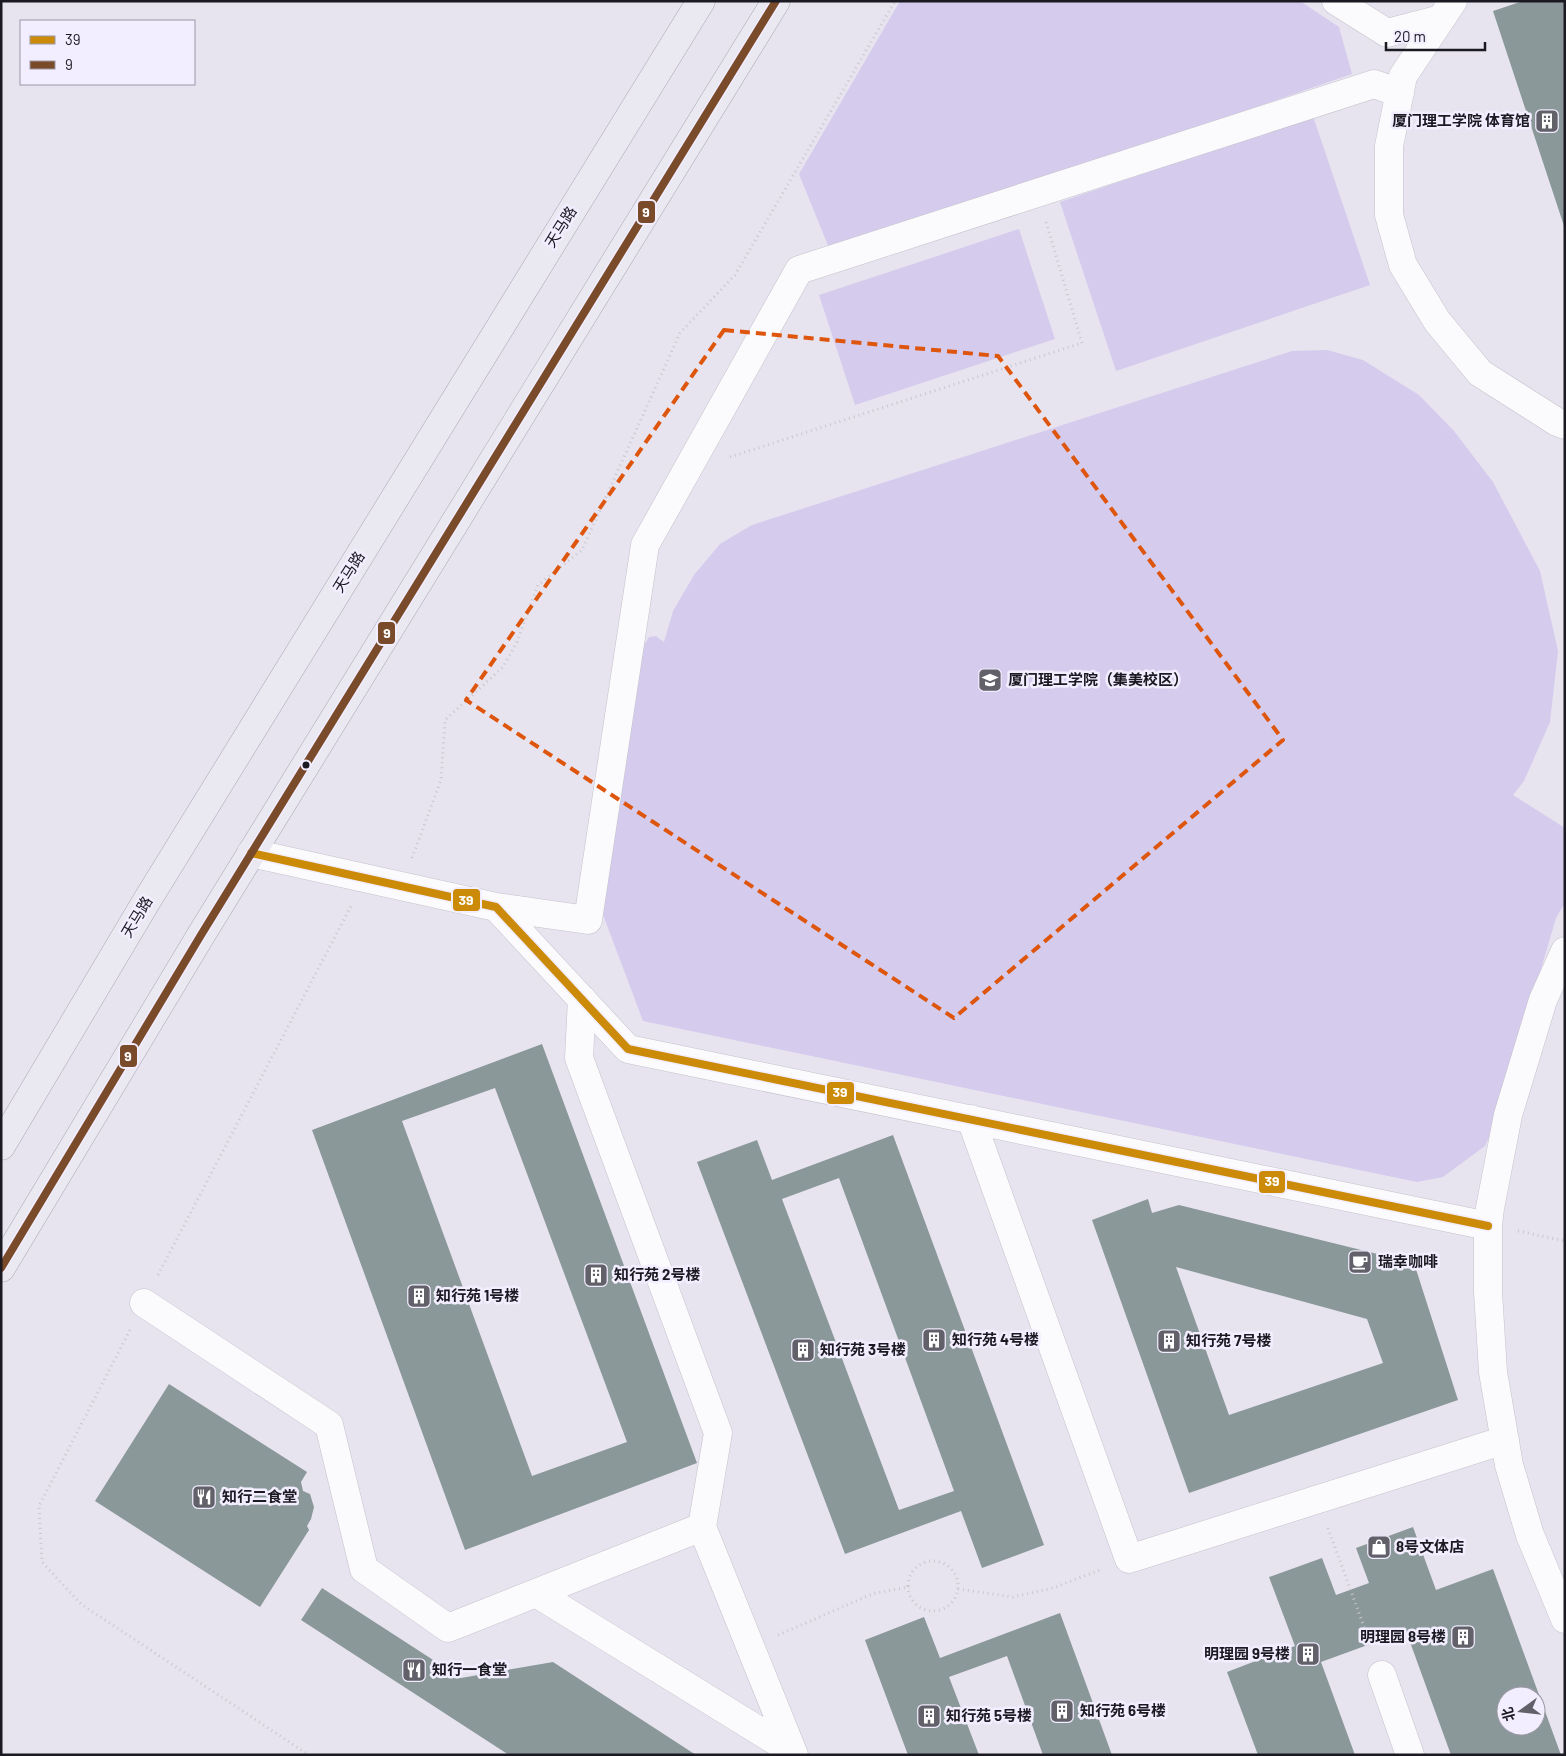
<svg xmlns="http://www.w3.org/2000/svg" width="1566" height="1756" viewBox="0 0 1566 1756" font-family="Barlow,'Noto Sans SC',sans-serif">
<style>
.green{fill:#d5cbed}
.building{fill:#8a9899;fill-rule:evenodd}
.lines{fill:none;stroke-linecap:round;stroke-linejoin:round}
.minor-casing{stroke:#c4c2cb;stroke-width:29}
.major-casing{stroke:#aca7b6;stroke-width:29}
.path{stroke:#c9c7cc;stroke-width:3;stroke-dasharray:1 4;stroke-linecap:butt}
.minor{stroke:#fbfbfd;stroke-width:28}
.major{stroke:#eae8f0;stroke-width:28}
.bus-1-casing{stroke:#f2edff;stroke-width:11}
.bus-2-casing{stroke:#f2edff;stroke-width:11}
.bus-1{stroke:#cb8a07;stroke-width:8}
.bus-2{stroke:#7a4b2a;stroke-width:8}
.marked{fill:none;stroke:#de560d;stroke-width:4;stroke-dasharray:10 6;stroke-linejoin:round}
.bus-dot{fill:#1b1921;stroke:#f2edff;stroke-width:2}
.labels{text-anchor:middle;stroke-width:5;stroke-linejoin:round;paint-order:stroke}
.poi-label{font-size:15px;font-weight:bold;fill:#1b1921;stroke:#f2edff;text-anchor:start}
.street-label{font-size:15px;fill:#1b1921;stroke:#f2edff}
.line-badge{stroke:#f2edff;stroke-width:2}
.badge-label{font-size:14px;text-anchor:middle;font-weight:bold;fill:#fff}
</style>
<rect width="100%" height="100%" fill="#e7e4f0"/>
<!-- green -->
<path class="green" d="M900,1h400l39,26 13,47 -521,179 -32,-79z
M1313,116l57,169 -254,86 -56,-169z
M1019,229l36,110 -200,66 -36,-110z
M1327,350l36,10 56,35 35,36 39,51 47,89 18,80 -8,71 -26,59 -11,14 52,33v75l-9,15 -61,207 -10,21 -42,31 -26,5 -774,-161 -44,-117 42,-254 8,-13 7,-1 8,6 9,-31 21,-36 26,-31 32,-19 540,-174z"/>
<!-- building -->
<path class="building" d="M1523,1h42v228l-72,-218z
M542,1044l155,419 -232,87 -153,-420zM495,1088l132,354 -95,34 -130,-355z
M893,1135l151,410 -62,23 -21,-57 -116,43 -148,-392 60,-22 15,40zM839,1178l115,313 -55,19 -117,-311z
M1148,1199l4,14 27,-8 235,58 44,137 -269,93 -97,-273zM1176,1267l191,52 16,44 -154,52z
M169,1384l138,88 -6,10 2,9 7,3 4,13 -3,12 -4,7 2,4 -49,77 -165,-106z
M1413,1527l23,63 57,-21 68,186h-110l-45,-124 -85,31 34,93h-97l-31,-83 68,-26 -26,-69 53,-19 14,37 33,-12 -13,-35zM1506,1696h30v30h-30z
M322,1588l139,90 92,-16 143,93h-187l-208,-135z
M1060,1613l52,142h-69l-36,-99 -58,21 30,78h-71l-43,-115 59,-23 16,41z"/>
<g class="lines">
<!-- minor casing -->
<g class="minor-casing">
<path id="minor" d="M1336,1l51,32 54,-14
M1453,1l-50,75 -14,70v69l14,50 34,56 43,52 77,49 8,3
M251,853l245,54 132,142 860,177
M496,907l92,13 57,-375 154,-275 575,-186 26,9
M1565,951l-22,49 -35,115 -18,93 -2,18v66l5,80 16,93 21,70 35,84
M582,999l-3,59 139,375 -16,94 92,228
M971,1119l158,440 376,-119
M144,1303l185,122 35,144 84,59 254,-101
M536,1593l256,158
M1382,1675l28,80"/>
</g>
<!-- major casing -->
<g class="major-casing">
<path id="major" d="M1,1146l145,-244 555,-901
M1,1268l200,-333 575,-934"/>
</g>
<!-- path -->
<path class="path" d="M730,457l352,-114 -36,-121
M412,858l29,-78 4,-60 58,-53 14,-25 21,-57 44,-35 98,-217 55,-58 160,-274
M1518,1231l47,10
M158,1275l193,-369
M130,1330l-91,176 3,56 39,42 228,151
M1328,1528l43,118
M908 1586a25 25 0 1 1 50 0a25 25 0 1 1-50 0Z
M958,1589l55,8 40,-9 47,-18
M778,1635l94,-41 36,-7"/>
<!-- minor -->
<use href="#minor" class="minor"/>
<!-- major -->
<use href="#major" class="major"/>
<!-- bus-1 casing -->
<g class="bus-1-casing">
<path id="bus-1" d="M251,853l245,54 132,142 860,177"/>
</g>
<!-- bus-2 casing -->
<g class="bus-2-casing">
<path id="bus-2" d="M1,1268l200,-333 575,-934"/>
</g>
<!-- bus-1 -->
<use href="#bus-1" class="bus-1"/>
<!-- bus-2 -->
<use href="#bus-2" class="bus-2"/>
</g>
<!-- marked area -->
<path class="marked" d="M724,330l274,26 285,384 -329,278 -488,-318z"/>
<!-- icons -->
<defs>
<g id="building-square" transform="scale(1.25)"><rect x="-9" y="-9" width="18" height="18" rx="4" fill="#626069" stroke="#f2edff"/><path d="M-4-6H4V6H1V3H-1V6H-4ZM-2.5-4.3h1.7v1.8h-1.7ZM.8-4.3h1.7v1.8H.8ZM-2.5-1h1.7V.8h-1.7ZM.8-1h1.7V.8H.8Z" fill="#fff"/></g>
<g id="university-square" transform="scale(1.25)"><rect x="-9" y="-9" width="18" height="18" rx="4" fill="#626069" stroke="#f2edff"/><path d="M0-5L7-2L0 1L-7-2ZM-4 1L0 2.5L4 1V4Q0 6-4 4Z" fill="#fff"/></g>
<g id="cafe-square" transform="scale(1.25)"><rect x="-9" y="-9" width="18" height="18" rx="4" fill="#626069" stroke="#f2edff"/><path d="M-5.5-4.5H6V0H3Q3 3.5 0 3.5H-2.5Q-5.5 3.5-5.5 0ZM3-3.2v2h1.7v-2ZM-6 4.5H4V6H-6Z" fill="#fff"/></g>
<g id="restaurant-square" transform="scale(1.25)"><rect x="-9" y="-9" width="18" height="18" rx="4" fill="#626069" stroke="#f2edff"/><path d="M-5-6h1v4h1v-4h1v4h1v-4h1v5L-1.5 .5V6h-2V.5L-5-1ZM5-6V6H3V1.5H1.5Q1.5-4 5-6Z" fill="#fff"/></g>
<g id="shop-square" transform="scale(1.25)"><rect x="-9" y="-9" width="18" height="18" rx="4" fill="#626069" stroke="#f2edff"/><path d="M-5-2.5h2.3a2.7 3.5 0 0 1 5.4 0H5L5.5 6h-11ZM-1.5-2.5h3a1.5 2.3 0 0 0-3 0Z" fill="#fff"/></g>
</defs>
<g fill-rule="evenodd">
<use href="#building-square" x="1547" y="121"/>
<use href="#university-square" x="990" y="680"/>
<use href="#cafe-square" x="1360" y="1262"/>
<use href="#building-square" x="596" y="1275"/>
<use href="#building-square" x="419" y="1296"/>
<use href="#building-square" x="934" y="1340"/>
<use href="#building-square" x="1169" y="1341"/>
<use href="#building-square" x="803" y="1350"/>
<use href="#restaurant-square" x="204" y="1497"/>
<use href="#shop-square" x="1379" y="1547"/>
<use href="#building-square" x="1463" y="1637"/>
<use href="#building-square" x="1308" y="1654"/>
<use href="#restaurant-square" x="414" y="1670"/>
<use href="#building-square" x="1062" y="1711"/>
<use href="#building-square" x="929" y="1716"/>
</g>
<!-- markers -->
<circle class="bus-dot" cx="306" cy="765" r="4.5"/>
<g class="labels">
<!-- poi labels -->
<g class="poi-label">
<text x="1530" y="126" text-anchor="end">厦门理工学院 体育馆</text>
<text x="1008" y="685">厦门理工学院（集美校区）</text>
<text x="1378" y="1267">瑞幸咖啡</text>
<text x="614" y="1280">知行苑 2号楼</text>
<text x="436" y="1301">知行苑 1号楼</text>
<text x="952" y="1345">知行苑 4号楼</text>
<text x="1186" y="1346">知行苑 7号楼</text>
<text x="820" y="1355">知行苑 3号楼</text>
<text x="222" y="1502">知行二食堂</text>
<text x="1396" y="1552">8号文体店</text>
<text x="1446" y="1642" text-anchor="end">明理园 8号楼</text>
<text x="1290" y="1659" text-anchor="end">明理园 9号楼</text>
<text x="432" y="1675">知行一食堂</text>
<text x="1080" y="1716">知行苑 6号楼</text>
<text x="946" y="1721">知行苑 5号楼</text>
</g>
<!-- street labels -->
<g class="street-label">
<text transform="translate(561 227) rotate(-58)" y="5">天马路</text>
<text transform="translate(349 572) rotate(-58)" y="5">天马路</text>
<text transform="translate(137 917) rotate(-59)" y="5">天马路</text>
</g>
</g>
<g class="line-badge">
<rect x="637" y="200" width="19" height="24" rx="5" fill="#7a4b2a"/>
<rect x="377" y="621" width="19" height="24" rx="5" fill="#7a4b2a"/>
<rect x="452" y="888" width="29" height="24" rx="5" fill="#cb8a07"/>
<rect x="119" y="1044" width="19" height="24" rx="5" fill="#7a4b2a"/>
<rect x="826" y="1081" width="29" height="24" rx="5" fill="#cb8a07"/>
<rect x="1258" y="1170" width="28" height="24" rx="5" fill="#cb8a07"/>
</g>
<g class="badge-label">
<text x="646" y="217">9</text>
<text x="387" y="638">9</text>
<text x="466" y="905">39</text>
<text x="128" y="1061">9</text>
<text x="840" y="1097">39</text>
<text x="1272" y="1186">39</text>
</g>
<!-- border -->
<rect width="1566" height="1756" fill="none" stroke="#1b1921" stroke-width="5"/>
<!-- legend -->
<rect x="20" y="20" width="175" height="65" fill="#f2edff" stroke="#9c98a6"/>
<rect x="30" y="36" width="25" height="8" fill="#cb8a07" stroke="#9c98a6"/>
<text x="65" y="45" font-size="15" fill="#1b1921">39</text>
<rect x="30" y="61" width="25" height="8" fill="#7a4b2a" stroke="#9c98a6"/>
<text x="65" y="70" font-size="15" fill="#1b1921">9</text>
<!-- north arrow -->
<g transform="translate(1521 1711) rotate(255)"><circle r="24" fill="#f2edff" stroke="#9c98a6"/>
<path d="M0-4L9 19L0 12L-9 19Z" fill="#626069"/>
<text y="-8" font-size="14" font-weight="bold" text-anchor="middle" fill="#1b1921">北</text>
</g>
<!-- scale -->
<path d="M1386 42v8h99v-8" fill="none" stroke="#1b1921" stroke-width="2.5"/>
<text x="1394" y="42" font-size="15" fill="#1b1921" stroke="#f2edff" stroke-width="4" paint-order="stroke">20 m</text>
</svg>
